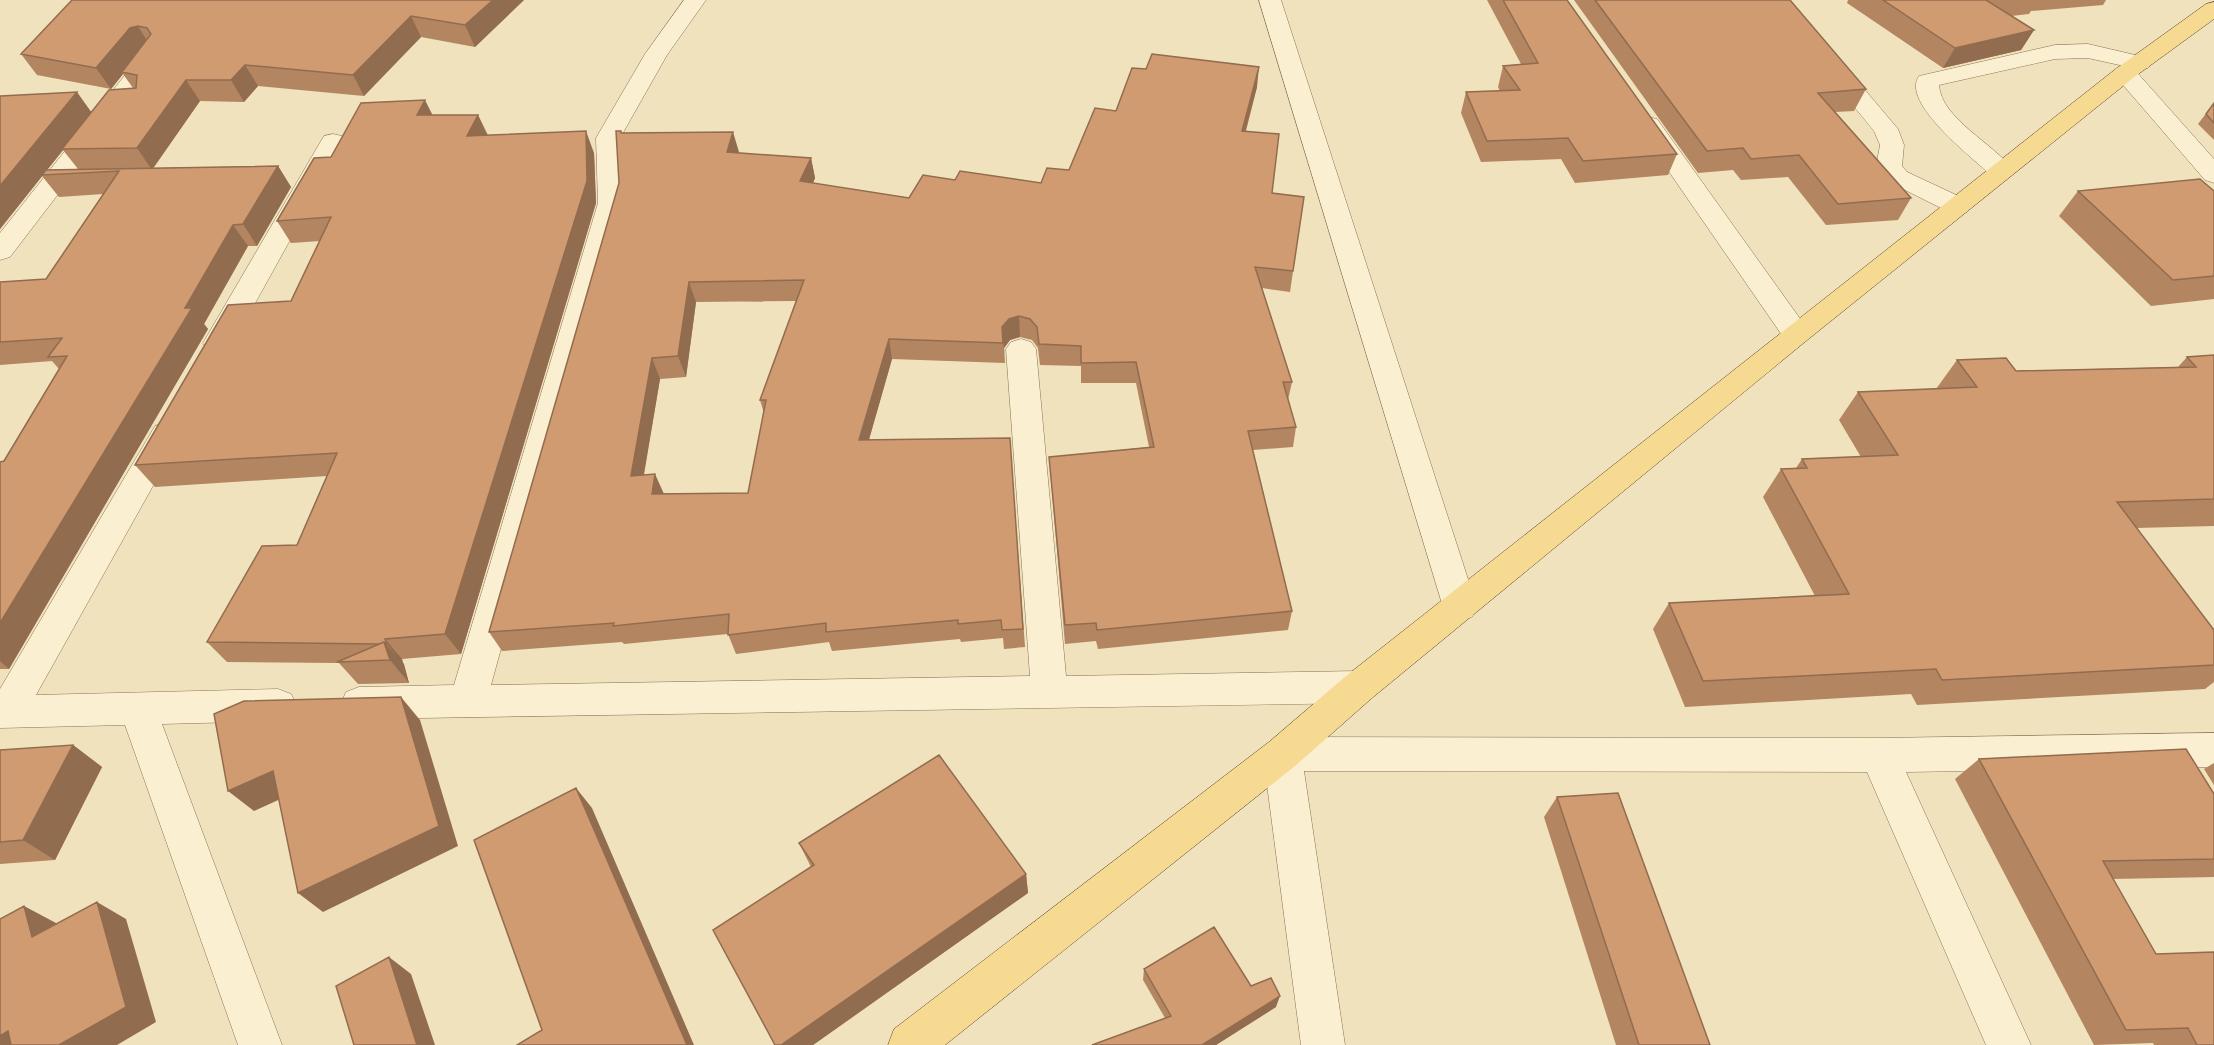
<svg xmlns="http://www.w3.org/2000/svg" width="2214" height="1045" viewBox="0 0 2214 1045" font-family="Bitter,serif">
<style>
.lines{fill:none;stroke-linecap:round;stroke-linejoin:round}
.minor-casing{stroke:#887255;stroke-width:1}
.major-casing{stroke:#56402a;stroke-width:1}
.minor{fill:#faefd1;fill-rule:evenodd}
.major{fill:#f6da92;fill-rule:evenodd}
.wall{fill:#b38561;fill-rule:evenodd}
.shaded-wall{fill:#926c4f}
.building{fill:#d09b71;stroke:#926c4f;stroke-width:1.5;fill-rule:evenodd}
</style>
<rect width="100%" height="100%" fill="#f0e2bd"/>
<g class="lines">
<!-- minor casing -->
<g class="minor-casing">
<path id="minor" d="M684,0h22l-39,55 -47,83 4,65 -133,482 539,-9 -24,-327 5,-7 10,-3 10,3 5,7 30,327 293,-5 13,5 5,11 -5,11 -13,5 -1000,16 -13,-5 -5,-11 5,-11 13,-5 95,-2 144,-482 -2,-65 49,-84z
M1259,0h22l196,607 -5,10 -12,4 -12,-4 -5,-10z
M1766,0h23l109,129 6,16 -2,21 5,6 60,28 4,6 -4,6 -9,2 -9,-2 -60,-30 -13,-15 4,-22 -6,-14z
M2088,44l60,14 3,5 -3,5h-15l81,91v24l-9,-3 -88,-102 -4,-5 4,-5 7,-2 -36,-8 -33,1 -116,26c2,34 56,59 75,86l-4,5 -9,3 -9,-3c-18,-17 -92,-73 -73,-100l136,-31z
M152,49l8,2 3,5 -3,5 -150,196 -10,3v-27l144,-182z
M1648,117l9,2 149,208 4,7 -4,7 -10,3 -10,-3 -150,-217 3,-5z
M333,134l9,2 3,5 -112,202 -5,7 -10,3 -10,-3 -5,-7 118,-202 3,-5z
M166,423l11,3 5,8 -146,261 242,-6 13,5 6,11 -6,11 -13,5 -116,3 120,321h-44l-113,-320 -125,3v-39l155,-263z
M2214,733v34l-308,5 125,273h-45l-119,-273 -563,-1 41,274h-44l-38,-291 6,-12 13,-5 597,1z"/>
</g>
<!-- major casing -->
<g class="major-casing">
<path id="major" d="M2214,2v17l-81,59 -327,263 -434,357 -77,68 -350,279h-57l6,-16 375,-287 77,-66 771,-608 89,-64z"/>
</g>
<!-- minor -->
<use href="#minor" class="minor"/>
<!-- major -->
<use href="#major" class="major"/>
</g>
<!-- wall -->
<path class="wall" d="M72,0h452l-49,47 -54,-10 -57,59 -106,-10 -14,16 -44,-1 -47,67 125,-2 13,21 -34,59h-9l-44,78 4,5 -199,340h-9v-207l4,-1 55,-92 -7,-8 -52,4v-83l46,-3 57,-85 -44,3 -17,-21 -42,53v-133l92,16 41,-24 -10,-14 -12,15 -74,-14 -16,-21zM63,150l15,19 -31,1z
M1487,0h80l110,154 -9,21 -93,8 -14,-24 -80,3 -20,-49 5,-21 34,-1 -2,-4 5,-21 18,-2z
M1574,0h216l76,89 -12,22 -19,1 76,86 -13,22 -72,5 -38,-48 -47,3 -8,-10 -35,3z
M1848,0h258l-3,5 -72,6 -2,3 -18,2 23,14 -13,20 -78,18 -96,-65z
M1257,87l-11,44 26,62 32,4 -14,95 -28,-4 30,94 -4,18 8,27 -3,20 -40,3 39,161 -4,19 -190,19 -2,-8 -31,3 -16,-187 100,-10 -13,-64h-55v-17l-41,-1 -2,-17 -6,-8 -12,-3 -10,3 -6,8 1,15 -113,-4 -23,81 142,18 14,189 -21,2 -1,-11 -42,4 -1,-3 -128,12 -3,-9 -93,12 -8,-20 -104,10 -2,-2 -120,9 -13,-19 130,-449 3,-50 117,20 72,5 4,20 -2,5 96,15 46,-18 86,3 28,-13 47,-59zM796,301l-36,99 4,13 -16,80 -84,1 -20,-19 16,-96 26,-2 10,-75z
M2214,103v37l-16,-16z
M432,115h46l10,20 106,18 2,50 -135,451 -59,5 7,24 -51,1 -19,-21 -112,-1 -20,-20 90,-97 30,-69 -172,11 -20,-22 156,-164 29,-60 -29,2 -14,-22 54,-64z
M2078,191h136v108l-63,7 -92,-90z
M2214,355v171l-78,2 78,102v52l-9,7 -288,16 -6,-11 -226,13 -32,-78 16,-26 146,-7 -52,-99 18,-28 15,-1 6,-9 59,-2 -22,-37 19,-28 78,-3 21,-29 59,11 162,-4 9,-10z
M73,745l29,22 -47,93 -55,4v-114z
M1979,759l235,35v83l-101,2 43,75 58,91h-60l-1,-2 -59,2 -139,-266z
M2214,763v22l-10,-16z
M1557,797l153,248h-94l-72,-228z
M799,843l227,31 2,19 -215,152h-38l36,-178z
M1144,969l107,17 25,21 -60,38h-124l73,-27 -22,-38z"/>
<!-- shaded-wall -->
<path class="shaded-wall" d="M493,0h31l-49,47 -10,-22z
M411,16l10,21 -57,59 -11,-21z
M138,26l13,21 -29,25 1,2 -12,15 -15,-21 34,-40z
M2034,30l-13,20 -78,18 12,-20z
M245,65l13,21 -14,16 -13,-22z
M1259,67l-2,20 -17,64 2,-20z
M186,80l14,21 -48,69 -15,-22z
M77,92l15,21 -30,36 1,1 -63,79v-43z
M425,100l11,22 -19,-7z
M478,115l10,22 -21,-1z
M586,131l8,22 2,50 -135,451 -16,-20z
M733,132l6,20 -6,20 -6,-20z
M811,158l4,20 -10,24 -5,-21z
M278,166l13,21 -34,59 -14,-22z
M233,225l15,21 -44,78 4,5 -199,340 -9,-8v-38z
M689,282l7,20 -10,75 -8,-21z
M1019,316l1,21 -10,3 -6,8 1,15 -3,-36 7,-8z
M889,339l3,20 -29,101 -4,-20z
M652,358l8,21 -20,117 -9,-20z
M655,474l9,20h-12z
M385,639l17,20 1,5 -16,-20z
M384,642l20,22 5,19 -19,-23z
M401,697l19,23 38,126 -135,66 -25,-19z
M73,745l29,22 -47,93 -32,-20z
M273,771l23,21 -42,19 -26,-20z
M576,788l16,20 102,237h-7z
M1026,874l2,19 -215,152h-32z
M97,902l29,17 30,103 -39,23h-58z
M24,906l32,17 7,31 -31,-17z
M389,957l22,17 24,71h-18z
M1280,996l-4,11 -60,38h-14z
M8,1031l32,14h-40v-9z"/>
<!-- building -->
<path class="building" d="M72,0h421l-28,25 -54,-9 -58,59 -108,-10 -14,15h-45l-49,68 -75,1 47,-59 27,-2 1,-13 -15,-3 29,-38 -4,-6 -9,-2 -8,2 -34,40 -75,-14z
M1503,0h64l110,154 -94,7 -15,-23 -81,3 -21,-49 54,-2 -17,-24 35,-3z
M1595,0h195l76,89 -48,4 93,105 -73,6 -39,-49 -48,4 -8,-11 -36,3z
M1883,0h103l48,30 -79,18z
M1152,54l107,13 -17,64 37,3 -7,59 32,4 -11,74 -38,-4 37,115h-9l13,45 -48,4 44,180 -195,19 -1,-7 -31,2 -16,-168 105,-10 -18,-85 -55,1v-17l-42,-2 -2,-17 -7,-8 -11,-3 -10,3 -7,8 1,16 -114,-4 -30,101 151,-2 13,191 -21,1 -1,-10 -43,4v-4l-132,12v-9l-98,12 1,-21 -116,12 1,-3 -125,9 130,-449 -3,-52h5v2l112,-1 -6,20 84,6 -11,23 109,17 14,-23 32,5 5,-9 81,12 6,-15 22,2 26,-62 21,3 16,-43 14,1zM804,280l-44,120h6l-18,93 -96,1 3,-20 -24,2 21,-118 26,-2 11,-74z
M77,92l-77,94v-90z
M425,100l-8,15h61l-11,21 119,-5 1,50 -142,453 -60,5 2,5 -3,-2 -5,2 -172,-2 55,-96 35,-1 40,-92 -202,12 93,-160 63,-4 40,-84 -54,4 37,-63 17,-1 30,-54z
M2214,103v20l-8,-9z
M278,166l-35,58 -10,1 -48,83h7l-192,315v-161l4,-1 63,-105 -19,1 14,-19 -62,4v-60l46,-3 73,-108 -77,4 4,-5z
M2200,179l14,12v85l-41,4 -95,-89z
M2214,355v144l-97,3 97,128v35l-272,15 -6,-11 -233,12 -34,-78 180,-9 -68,-125 26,-1 -5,-9 96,-4 -40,-63 119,-5 -20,-27 49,-2 10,13 180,-4 -9,-10z
M384,642l6,18 -53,2z
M401,697l38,129 -141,67 -25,-122 -45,20 -14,-77 30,-13z
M73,745l-50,95 -23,2v-92z
M2186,749l28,45v65l-111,2 53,93 58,-2v93h-17l-9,-17 -62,2 -147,-271z
M939,755l87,119 -245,171h-6l-62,-115 101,-65 -15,-22z
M576,788l111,257h-170l25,-15 -68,-190z
M1618,793l92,252h-71l-82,-248z
M97,902l29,105 -67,38h-48l-3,-14 -8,5v-117l24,-13 8,31z
M1214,927l37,59 20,-8 9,18 -78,49h-110l79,-29 -27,-47z
M389,957l28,88h-63l-18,-59z"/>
</svg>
